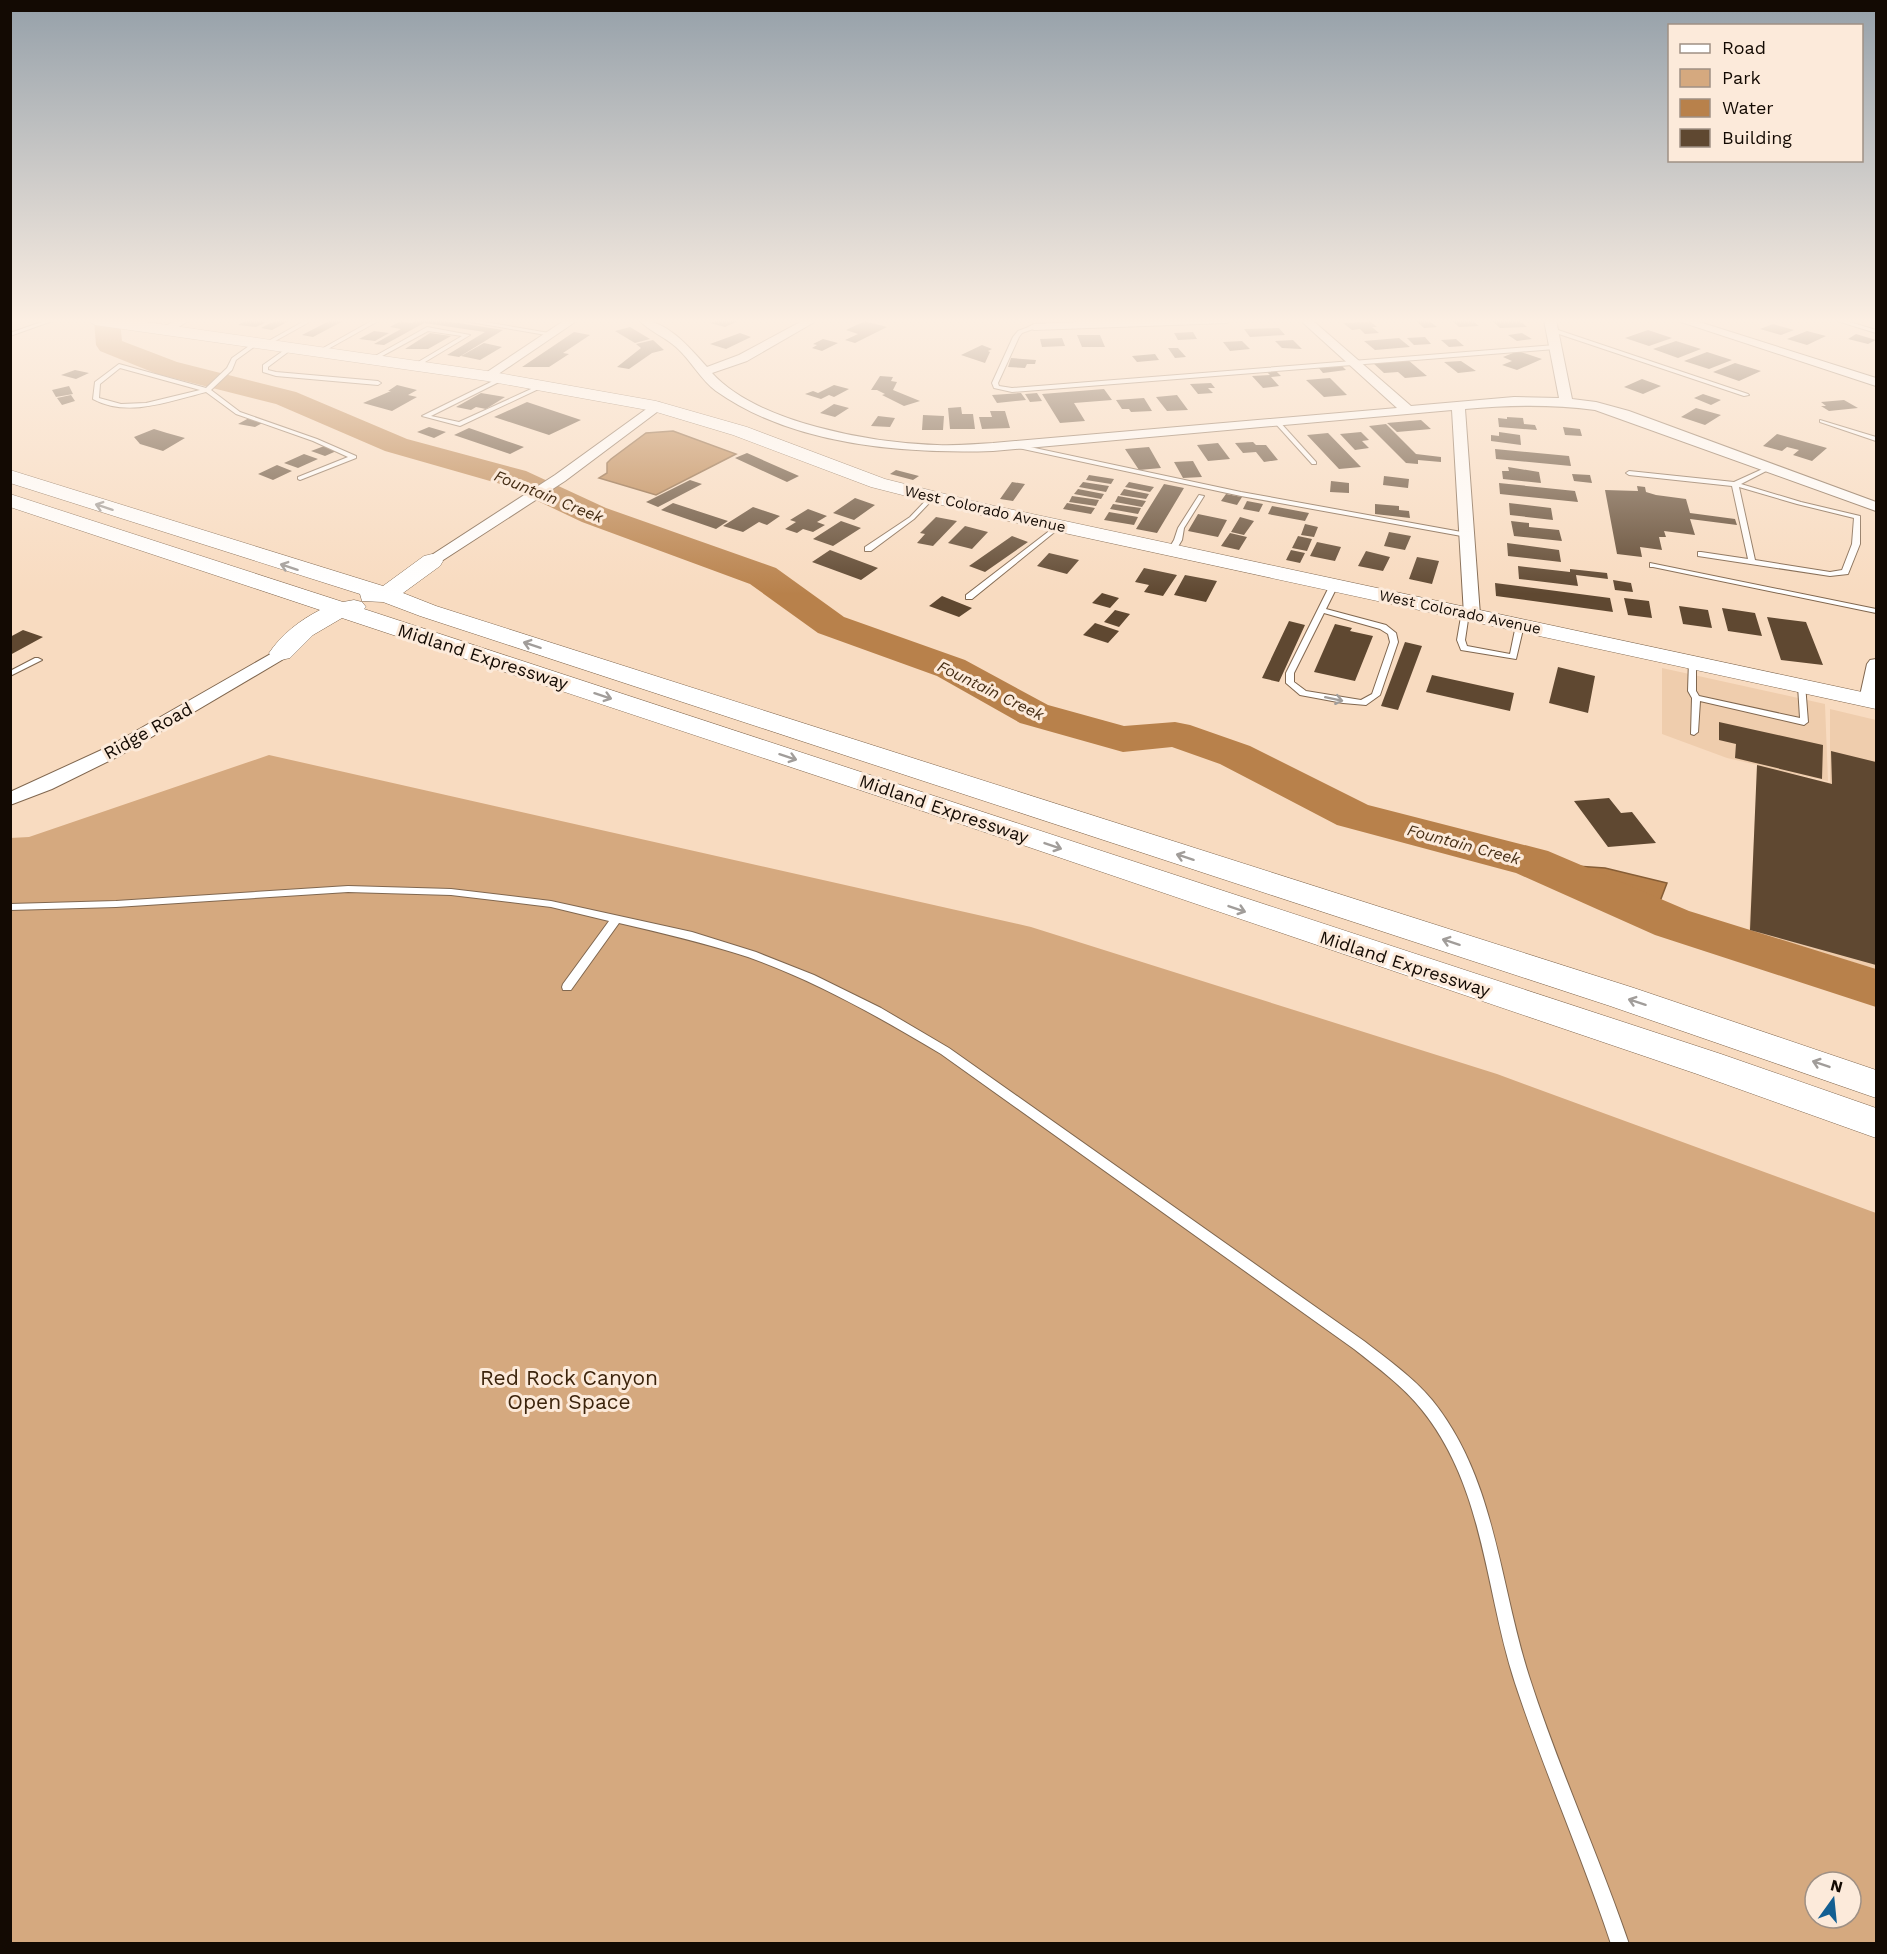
<svg xmlns="http://www.w3.org/2000/svg" width="1887" height="1954" viewBox="0 0 1887 1954" font-family="'Work Sans',sans-serif">
<style>
.built{fill:#efcdad}
.green{fill:#d5a97f;fill-rule:evenodd}
.water{fill:#b8814b;stroke:#865d35;stroke-width:1.5}
.lines{fill:none;stroke-linecap:round;stroke-linejoin:round}
.river{fill:#b8814b;fill-rule:evenodd}
.building{fill:#5f4831}
.lane-casing{stroke:#80674f;stroke-width:2}
.street-casing{stroke:#80674f;stroke-width:2}
.secondary-casing{stroke:#80674f;stroke-width:1}
.highway-casing{stroke:#80674f;stroke-width:1}
.lane{fill:#fff;fill-rule:evenodd}
.street{fill:#fff;fill-rule:evenodd}
.secondary{fill:#fff;fill-rule:evenodd}
.highway{fill:#fff;fill-rule:evenodd}
.oneway{stroke:#a19d9a}
.labels{text-anchor:middle;stroke-width:6;stroke-linejoin:round;paint-order:stroke}
.far-street-label{font-size:15px;fill:#130a03;stroke:#fceada}
.far-water-label{font-size:16px;font-style:italic;fill:#462e15;stroke:#fceada}
.street-label{font-size:18px;fill:#130a03;stroke:#fceada}
.near-park-label{font-size:21px;fill:#3c240c;stroke:#fceada}
</style>
<rect width="100%" height="100%" fill="#f8dbc0"/>
<!-- built -->
<path class="built" d="M1662,668l163,36 3,77 -49,-10 51,12v-74l46,11v249l-127,-39 9,-165 -31,-7 -65,-24z"/>
<!-- green -->
<path class="green" d="M269,755l762,172 466,147 379,139v730h-1865l-1,-1105 19,-1zM1815,1882h36v36h-36z"/>
<!-- water -->
<path class="water" d="M673,431l63,23 -80,41 -57,-17 8,-5v-10l4,-4 35,-26z
M1547,864l58,4 62,15 -16,42 -64,-25 -44,-26z"/>
<g class="lines">
<!-- river -->
<path class="river" d="M94,320h26l2,21 55,21 119,30 111,47 119,32 80,37 170,60 68,49 121,43 83,45 76,21 51,-4 15,3 60,21 118,59 180,46 141,60 187,58v38l-221,-72 -139,-62 -179,-48 -117,-61 -48,-17 -49,5 -103,-29 -83,-47 -119,-43 -68,-49 -168,-62 -78,-37 -119,-34 -109,-47 -119,-30 -57,-23 -4,-6z"/>
</g>
<!-- building -->
<path class="building" d="M246,320h10l11,2 -11,5 -18,-2z
M276,320h15l-19,10 -11,-2z
M331,320h14l-32,17 -11,-2z
M416,320h24l63,10 -44,27 -12,-2 38,-23 -61,-9 -40,22 -10,-1 27,-15 -11,-2 10,-6 12,2z
M716,320h24l-15,7 -15,-4z
M1415,320h13l9,7 -13,1z
M1451,320h21l7,6 -20,1z
M1491,320h28l8,7 -27,1z
M865,321l22,6 -32,16 -10,-3 13,-6 -12,-4z
M1370,321l7,6h-5l7,6 -14,1 -5,-5 -8,1 -9,-7z
M1773,324l21,6 -13,5 -21,-6z
M630,327l20,12 -15,4 -20,-12z
M1279,328l6,7 -35,2 -6,-8z
M1648,330l24,8 -23,8 -24,-8z
M374,331l15,2 -14,8 -16,-2z
M1807,331l19,5 -19,9 -20,-6z
M574,332l16,3 -27,18 6,1 -20,13h-27z
M1193,332l4,7 -19,1 -4,-7z
M430,333l21,3 -23,13h-23z
M740,333l11,4 -25,12 -16,-5z
M1522,333l10,6 -15,2 -9,-6z
M1856,334l20,6 -8,4 -20,-5z
M1077,335h23l5,12h-23z
M1425,337l6,7 -17,1 -7,-7z
M1062,338l3,8 -23,1 -2,-8z
M1399,338l11,9 -35,3 -11,-9z
M823,339l15,4 -16,8 -10,-3 5,-3 -4,-1z
M1456,339l8,7 -15,1 -8,-7z
M653,340l11,10 -12,3 -23,16 -12,-2 24,-19 -5,-4z
M1293,340l9,9 -20,-1 -7,-7z
M1242,341l8,8 -20,2 -7,-9z
M1676,341l25,8 -23,9 -25,-9z
M484,343l18,4 -22,13 -19,-4z
M982,345l10,4 -4,2 2,1 -5,11 -24,-8z
M1168,348h10l8,9 -11,1z
M1518,351l24,8 -25,11 -15,-5 10,-4 -9,-4z
M1707,352l25,8 -23,9 -25,-8z
M1155,354l4,6 -22,2 -5,-6z
M1011,358l25,2 -1,4h-8l-2,4 -17,-1z
M1408,360l19,16 -22,2 -7,-6 -14,1 -11,-10z
M1461,361l15,10 -18,2 -14,-11z
M1735,363l26,8 -22,10 -26,-9z
M1342,366l4,4 -23,3 -5,-6z
M75,370l14,3 -13,6 -15,-4z
M1276,371l5,5 -10,1 8,9 -16,2 -11,-12 18,-1 -3,-3z
M880,376l13,1 -2,4 6,1 -4,8 27,11 -16,5 -22,-11 3,-1 -8,-4h-6z
M1330,378l17,17 -23,2 -18,-17z
M1642,379l19,7 -18,8 -19,-7z
M1211,383l4,5h-7l5,5 -15,1 -8,-10z
M397,385l20,5 -9,5 9,2 -25,14 -29,-8 28,-12h-3z
M834,385l15,4 -15,8 -5,-2 -8,4 -16,-5 8,-3 5,2z
M69,386l4,8 -17,3 -4,-7z
M1104,389l8,11 -38,3 11,18 -25,2 -18,-29z
M481,393l24,4 -19,12 -10,-2 -5,3 -15,-3z
M1021,393l5,7 -29,3 -5,-8z
M1037,393l5,8 -12,1 -5,-8z
M1703,394l18,6 -10,5 -17,-7z
M71,395l4,6 -13,4 -5,-7z
M1177,395l11,15 -21,1 -11,-14z
M1144,398l8,13 -21,1 -2,-3h-7l-6,-9z
M1844,400l14,8 -29,3 -8,-5h5l-5,-4z
M527,402l54,18 -32,15 -55,-18z
M834,404l15,4 -14,9 -15,-4z
M961,407l1,7h11l2,15h-25l-2,-21z
M1696,408l25,7 -16,10 -24,-8z
M990,411h15l5,17 -28,1 -3,-12h13z
M923,415l21,1 -1,14h-21z
M878,416l17,2 -5,9 -19,-1z
M1507,417l16,1 1,6 11,1 2,5 -38,-3 -1,-9 9,1z
M249,418l17,3 -11,6 -17,-3z
M1421,420l10,9 -34,3 -10,-9z
M1386,424l30,30 25,3v5l-23,-2v4l-12,-1 -37,-37z
M429,427l17,5 -12,6 -17,-6z
M1563,427l17,2 2,7 -17,-1z
M469,428l55,19 -14,7 -56,-19z
M154,429l13,4 18,5 -22,13 -23,-7 -6,-7z
M1361,432l8,8 -7,1 7,7 -14,2 -15,-16z
M1499,432l21,3 1,10 -30,-4v-6l8,1z
M1328,433l33,34 -22,2 -32,-34z
M1777,434l50,14 -15,13 -19,-6 6,-5 -12,-3 -5,4 -19,-5z
M1253,442l3,3h10l12,15 -14,2 -8,-10 -13,1 -8,-10z
M1218,443l12,16 -22,2 -11,-16z
M327,445l14,4 -16,7 -14,-5z
M1149,447l12,21 -22,2 -14,-21z
M1495,449l74,7 2,10 -75,-7z
M747,453l52,23 -12,6 -52,-24z
M304,454l14,5 -20,9 -14,-5z
M1193,461l9,16 -19,1 -9,-16z
M277,465l15,6 -19,9 -15,-6z
M1508,467l31,5 2,11 -38,-4 -1,-8h7z
M896,470l23,6 -6,4 -23,-6z
M1572,474l18,1 2,8 -18,-2z
M1089,475l25,4 -3,5 -25,-4z
M1384,476l25,3 -1,9 -25,-3z
M690,480l12,4 -44,23 -12,-5z
M1331,481l18,2v10l-19,-1z
M1012,482l13,2 -12,17 -13,-2z
M1083,482l26,4 -3,6 -27,-5z
M1129,482l25,5 -4,5 -25,-5z
M1499,483l76,8 3,11 -78,-8z
M1164,484l20,4 -27,45 -21,-4z
M1637,486l8,1 1,5 10,3 30,4 4,14 45,6 2,6 -47,-6 5,16 -31,-4 2,6h-7l3,13 -22,-3 2,10 -25,-3 -12,-64 33,1z
M1078,489l26,5 -3,5 -27,-5z
M1124,489l25,5 -3,5 -26,-4z
M1226,494l16,3 -5,8 -16,-4z
M1072,496l27,4 -3,6 -27,-4z
M1118,496l28,5 -4,6 -27,-5z
M855,498l20,7 -21,15 -21,-7z
M1247,501l16,3 -4,8 -16,-3z
M673,503l55,18 -12,8 -55,-19z
M1067,503l28,5 -4,6 -28,-5z
M1509,503l42,5 2,12 -43,-5z
M1113,504l28,4 -3,6 -28,-5z
M1375,504l24,2v4l10,1 1,7 -35,-4z
M1272,506l37,7 -4,8 -37,-7z
M753,507l27,9 -13,9 -8,-3 -16,10 -20,-6z
M808,509l19,7 -10,6 8,3 -12,7 -10,-3 -6,4 -12,-4 11,-7 -6,-2z
M1109,512l29,5 -4,8 -30,-5z
M1198,514l29,6 -9,17 -30,-6z
M936,517l21,4 -24,25 -16,-3 8,-9 -5,-1z
M1240,517l14,4 -10,14 -13,-3z
M841,521l20,7 -28,18 -20,-7z
M1511,521l18,2v4l30,3 3,11 -48,-5z
M1305,524l13,3 -4,10 -13,-2z
M965,526l23,6 -16,17 -24,-6z
M1389,532l22,4 -6,14 -21,-4z
M1230,533l17,4 -8,13 -18,-4z
M1012,536l16,6 -43,30 -16,-6z
M1298,536l14,3 -5,12 -15,-3z
M1317,542l24,5 -6,14 -25,-5z
M1507,543l52,7 2,12 -53,-6z
M830,550l48,18 -17,12 -49,-18z
M1291,550l14,3 -5,10 -14,-3z
M1366,551l24,6 -7,14 -25,-5z
M1049,553l30,7 -12,14 -30,-8z
M1417,557l22,4 -7,23 -23,-5z
M1518,566l52,6v-3l37,4 1,6 -32,-4 2,11 -59,-7z
M1144,568l33,7 -14,21 -19,-4 5,-7 -14,-3z
M1185,575l32,6 -11,21 -32,-7z
M1613,580l18,3 2,9 -18,-2z
M1495,583l115,15 3,14 -117,-16z
M1102,593l17,5 -9,10 -18,-5z
M942,596l30,12 -13,9 -30,-11z
M1624,598l25,3 3,17 -24,-3z
M1679,606l29,4 4,18 -29,-4z
M1722,608l33,5 7,23 -34,-5z
M1115,610l15,4 -11,13 -15,-5z
M1767,617l39,5 17,43 -42,-5z
M1289,621l16,4 -26,57 -17,-4z
M1095,623l24,8 -11,12 -25,-8z
M1335,624l17,4 -2,3 23,5 -18,45 -41,-9z
M23,630l20,7 -33,18v-18z
M1405,642l17,4 -24,64 -17,-4z
M1558,667l37,9 -7,37 -39,-10z
M1432,675l82,18 -4,18 -84,-19z
M1719,722l104,23 -1,34 -87,-21 1,-14 -17,-4z
M1831,751l45,11v203l-126,-35 7,-165 75,19z
M1609,798l12,15 11,-1 24,31 -48,4 -34,-46z"/>
<g class="lines">
<!-- lane casing -->
<g class="lane-casing">
<path id="lane" d="M47,320h8l-45,16v-3z
M306,320h7l-45,25 -5,-1z
M373,320h7l-59,33 -5,-1z
M458,320h15l82,14 -3,2z
M1834,320h9l33,10v3z
M1034,325l2,3 -14,5 -3,4 -21,46 1,3 13,2 543,-43 3,2 -3,2 -543,43 -18,-4 -2,-5 21,-46 5,-6z
M427,327l43,8 -55,33 -3,-2 1,-1 49,-29 -34,-5 -55,30 -5,-1z
M1552,328l196,66 1,1 -5,1 -194,-65z
M256,341l2,3 -22,16 -4,10 -21,20 29,22 77,27 39,17v2l-56,22 -2,-1v-2l50,-20 -35,-16 -77,-27 -30,-22c-36,9 -78,26 -113,7l2,-17 24,-18 87,24 21,-20 5,-10zM120,368l80,22 -54,13 -25,1 -22,-6 1,-14z
M290,346l3,2 -1,1 -24,18v3l8,2 102,9 3,2 -3,2 -102,-9 -13,-4v-7z
M503,376l2,1v2l-74,37 28,6 83,-38 5,1 -87,41 -38,-10z
M1274,420h4l38,42v2h-4l-38,-42z
M1820,420l56,17v4l-56,-19z
M1011,443l230,49 226,41 3,2 -3,2 -226,-41 -232,-50v-2z
M1767,467l5,1 -31,16 60,18 59,14v28l-12,30 -18,2 -132,-20v-4h3l47,7 -16,-73 -103,-11 -3,-2 3,-2 105,11zM1739,487l58,17 57,14 -2,26 -10,26 -12,2 -75,-12z
M1199,495l5,1 -20,32 -2,12 -6,10 -7,2 -1,-2 6,-10 4,-12z
M930,496l5,1 -21,22 -43,32h-6v-4l45,-30z
M1057,525l5,1 -90,73h-6v-4z
M1650,563l226,46v4l-223,-46h-3z
M1331,583l7,2 -12,24 60,16 10,8 2,9 -18,53 -14,10 -23,-2 -43,-8 -14,-12v-10zM1324,613l56,16 8,5 2,8 -18,52 -11,6 -55,-9 -12,-9v-9z
M1462,611l7,2 -4,27 2,6 43,8 6,-29 7,-2 1,2 -8,34 -55,-9 -4,-10z
M35,658h3l4,2 -32,16v-5z
M1689,660h3l4,2v29l3,5 101,22 -2,-32 4,-2h3l3,38 -4,3 -104,-24 -2,31 -4,3 -3,-1 1,-36 -4,-7z
M348,886l103,3 100,12 141,31 64,20 58,23 67,33 68,40 415,293c23,18 49,36 68,59 64,79 67,183 97,276 29,91 69,177 100,268h-18c-29,-88 -67,-173 -96,-261 -30,-91 -30,-195 -93,-273 -19,-24 -44,-42 -68,-61l-413,-295c-62,-37 -125,-73 -193,-97 -43,-14 -86,-24 -129,-34l-48,67h-8l-1,-3 1,-3 46,-63 -58,-14 -100,-12 -103,-3 -232,15 -106,3v-6l106,-3z"/>
</g>
<!-- street casing -->
<g class="street-casing">
<path id="street" d="M176,320h14l-20,12h-8v-4z
M565,320h13l-87,59 -4,1 -6,-4z
M639,320c28,0 50,27 68,47l32,-12 65,-35h14l-71,41 -35,12c45,50 160,70 225,72 19,1 38,-1 56,-2l404,-35 -97,-88h12l99,86 103,-9 45,1 -15,-78h12l16,79 24,3 33,9 247,91v9l-281,-101c-44,-6 -86,-5 -130,-1l15,206 -8,5 -8,-5 -12,-205 -459,41c-91,3 -201,-6 -277,-60 -16,-12 -25,-31 -40,-44 -11,-10 -27,-16 -37,-27z
M1121,320h111l-5,3 -193,7 -6,-3 6,-3z
M1675,320h18l183,58v8z
M656,402l5,1 1,3 -1,3 -96,72 -128,83h-10l-3,-3 3,-3 128,-83z
M281,648l6,1 2,4 -2,4 -166,98 -69,34 -42,16v-13l98,-45z
M1876,659v42l-8,4 -6,-1 -3,-4 8,-36 3,-4z"/>
</g>
<!-- secondary casing -->
<g class="secondary-casing">
<path id="secondary" d="M87,320h45l355,51 169,30 91,26 138,52 96,24 895,192v14l-895,-194 -110,-28 -138,-52 -80,-24 -166,-30 -392,-56z"/>
</g>
<!-- highway casing -->
<g class="highway-casing">
<path id="highway" d="M10,470l373,116 41,-30 8,-2 8,2 3,5 -3,5 -37,27 33,13 1198,382 242,82v28l-266,-92 -1190,-390 -37,-14 -21,-1 -2,-7 -350,-111z
M10,494l333,108 11,-2 8,2 4,5 -2,2 1357,445 155,54v30l-179,-64 -795,-270 -560,-186 -29,17 -23,23 -9,2 -9,-2 -3,-5c12,-18 31,-33 51,-43l-310,-103z"/>
</g>
<!-- lane -->
<use href="#lane" class="lane"/>
<!-- street -->
<use href="#street" class="street"/>
<!-- secondary -->
<use href="#secondary" class="secondary"/>
<!-- highway -->
<use href="#highway" class="highway"/>
</g>
<!-- one-way arrows -->
<defs><path id="oneway-shaft" d="M-6 0H5M1.5-3L5.5 0L1.5 3" fill="none" stroke-width="1.6" stroke-linecap="round" stroke-linejoin="round" transform="scale(1.5)"/></defs>
<g class="oneway">
<use href="#oneway-shaft" transform="translate(104 507) rotate(-162)"/>
<use href="#oneway-shaft" transform="translate(289 567) rotate(-162)"/>
<use href="#oneway-shaft" transform="translate(532 645) rotate(-162)"/>
<use href="#oneway-shaft" transform="translate(603 696) rotate(18)"/>
<use href="#oneway-shaft" transform="translate(1334 699) rotate(12)"/>
<use href="#oneway-shaft" transform="translate(788 757) rotate(18)"/>
<use href="#oneway-shaft" transform="translate(1053 846) rotate(19)"/>
<use href="#oneway-shaft" transform="translate(1185 857) rotate(-162)"/>
<use href="#oneway-shaft" transform="translate(1237 909) rotate(19)"/>
<use href="#oneway-shaft" transform="translate(1451 942) rotate(-162)"/>
<use href="#oneway-shaft" transform="translate(1637 1002) rotate(-162)"/>
<use href="#oneway-shaft" transform="translate(1821 1064) rotate(-161)"/>
</g>
<!-- sky -->
<linearGradient id="sky" x2="0" y2="1"><stop stop-color="#95a0a9"/><stop offset="0.54" stop-color="#fcefe3"/><stop offset="1" stop-color="#fcefe3" stop-opacity="0"/></linearGradient>
<rect width="1887" height="594" fill="url(#sky)"/>
<g class="labels">
<!-- far-street labels -->
<g class="far-street-label">
<text transform="translate(985 509) rotate(13)" y="5">West Colorado Avenue</text>
<text transform="translate(1460 612) rotate(12)" y="5">West Colorado Avenue</text>
</g>
<!-- far-water labels -->
<g class="far-water-label">
<text transform="translate(549 496) rotate(22)" y="6">Fountain Creek</text>
<text transform="translate(991 690) rotate(26)" y="6">Fountain Creek</text>
<text transform="translate(1464 844) rotate(15)" y="6">Fountain Creek</text>
</g>
<!-- street labels -->
<g class="street-label">
<text transform="translate(483 657) rotate(18)" y="6">Midland Expressway</text>
<text transform="translate(148 731) rotate(-29)" y="6">Ridge Road</text>
<text transform="translate(944 809) rotate(19)" y="6">Midland Expressway</text>
<text transform="translate(1405 964) rotate(18)" y="6">Midland Expressway</text>
</g>
<!-- near-park labels -->
<g class="near-park-label">
<text x="569" y="1385">Red Rock Canyon<tspan x="569" dy="24">Open Space</tspan></text>
</g>
</g>
<!-- border -->
<rect width="1887" height="1954" fill="none" stroke="#130a03" stroke-width="24"/>
<!-- legend -->
<rect x="1668" y="24" width="195" height="138" fill="#fceada" stroke="#9f9084" stroke-width="1.5"/>
<rect x="1680" y="44" width="30" height="9" fill="#ffffff" stroke="#9f9084" stroke-width="1.5"/>
<text x="1722" y="54" font-size="18" fill="#130a03">Road</text>
<rect x="1680" y="69" width="30" height="18" fill="#d5a97f" stroke="#9f9084" stroke-width="1.5"/>
<text x="1722" y="84" font-size="18" fill="#130a03">Park</text>
<rect x="1680" y="99" width="30" height="18" fill="#b8814b" stroke="#9f9084" stroke-width="1.5"/>
<text x="1722" y="114" font-size="18" fill="#130a03">Water</text>
<rect x="1680" y="129" width="30" height="18" fill="#5f4831" stroke="#9f9084" stroke-width="1.5"/>
<text x="1722" y="144" font-size="18" fill="#130a03">Building</text>
<!-- north arrow -->
<g transform="translate(1833 1900) rotate(15)"><circle r="28" fill="#fceada" stroke="#9f9084" stroke-width="1.5"/>
<path d="M0-4.5L10 22L0 15L-10 22Z" fill="#135f92"/>
<text y="-9" font-size="16" font-weight="bold" text-anchor="middle" fill="#130a03">N</text>
</g>
</svg>
